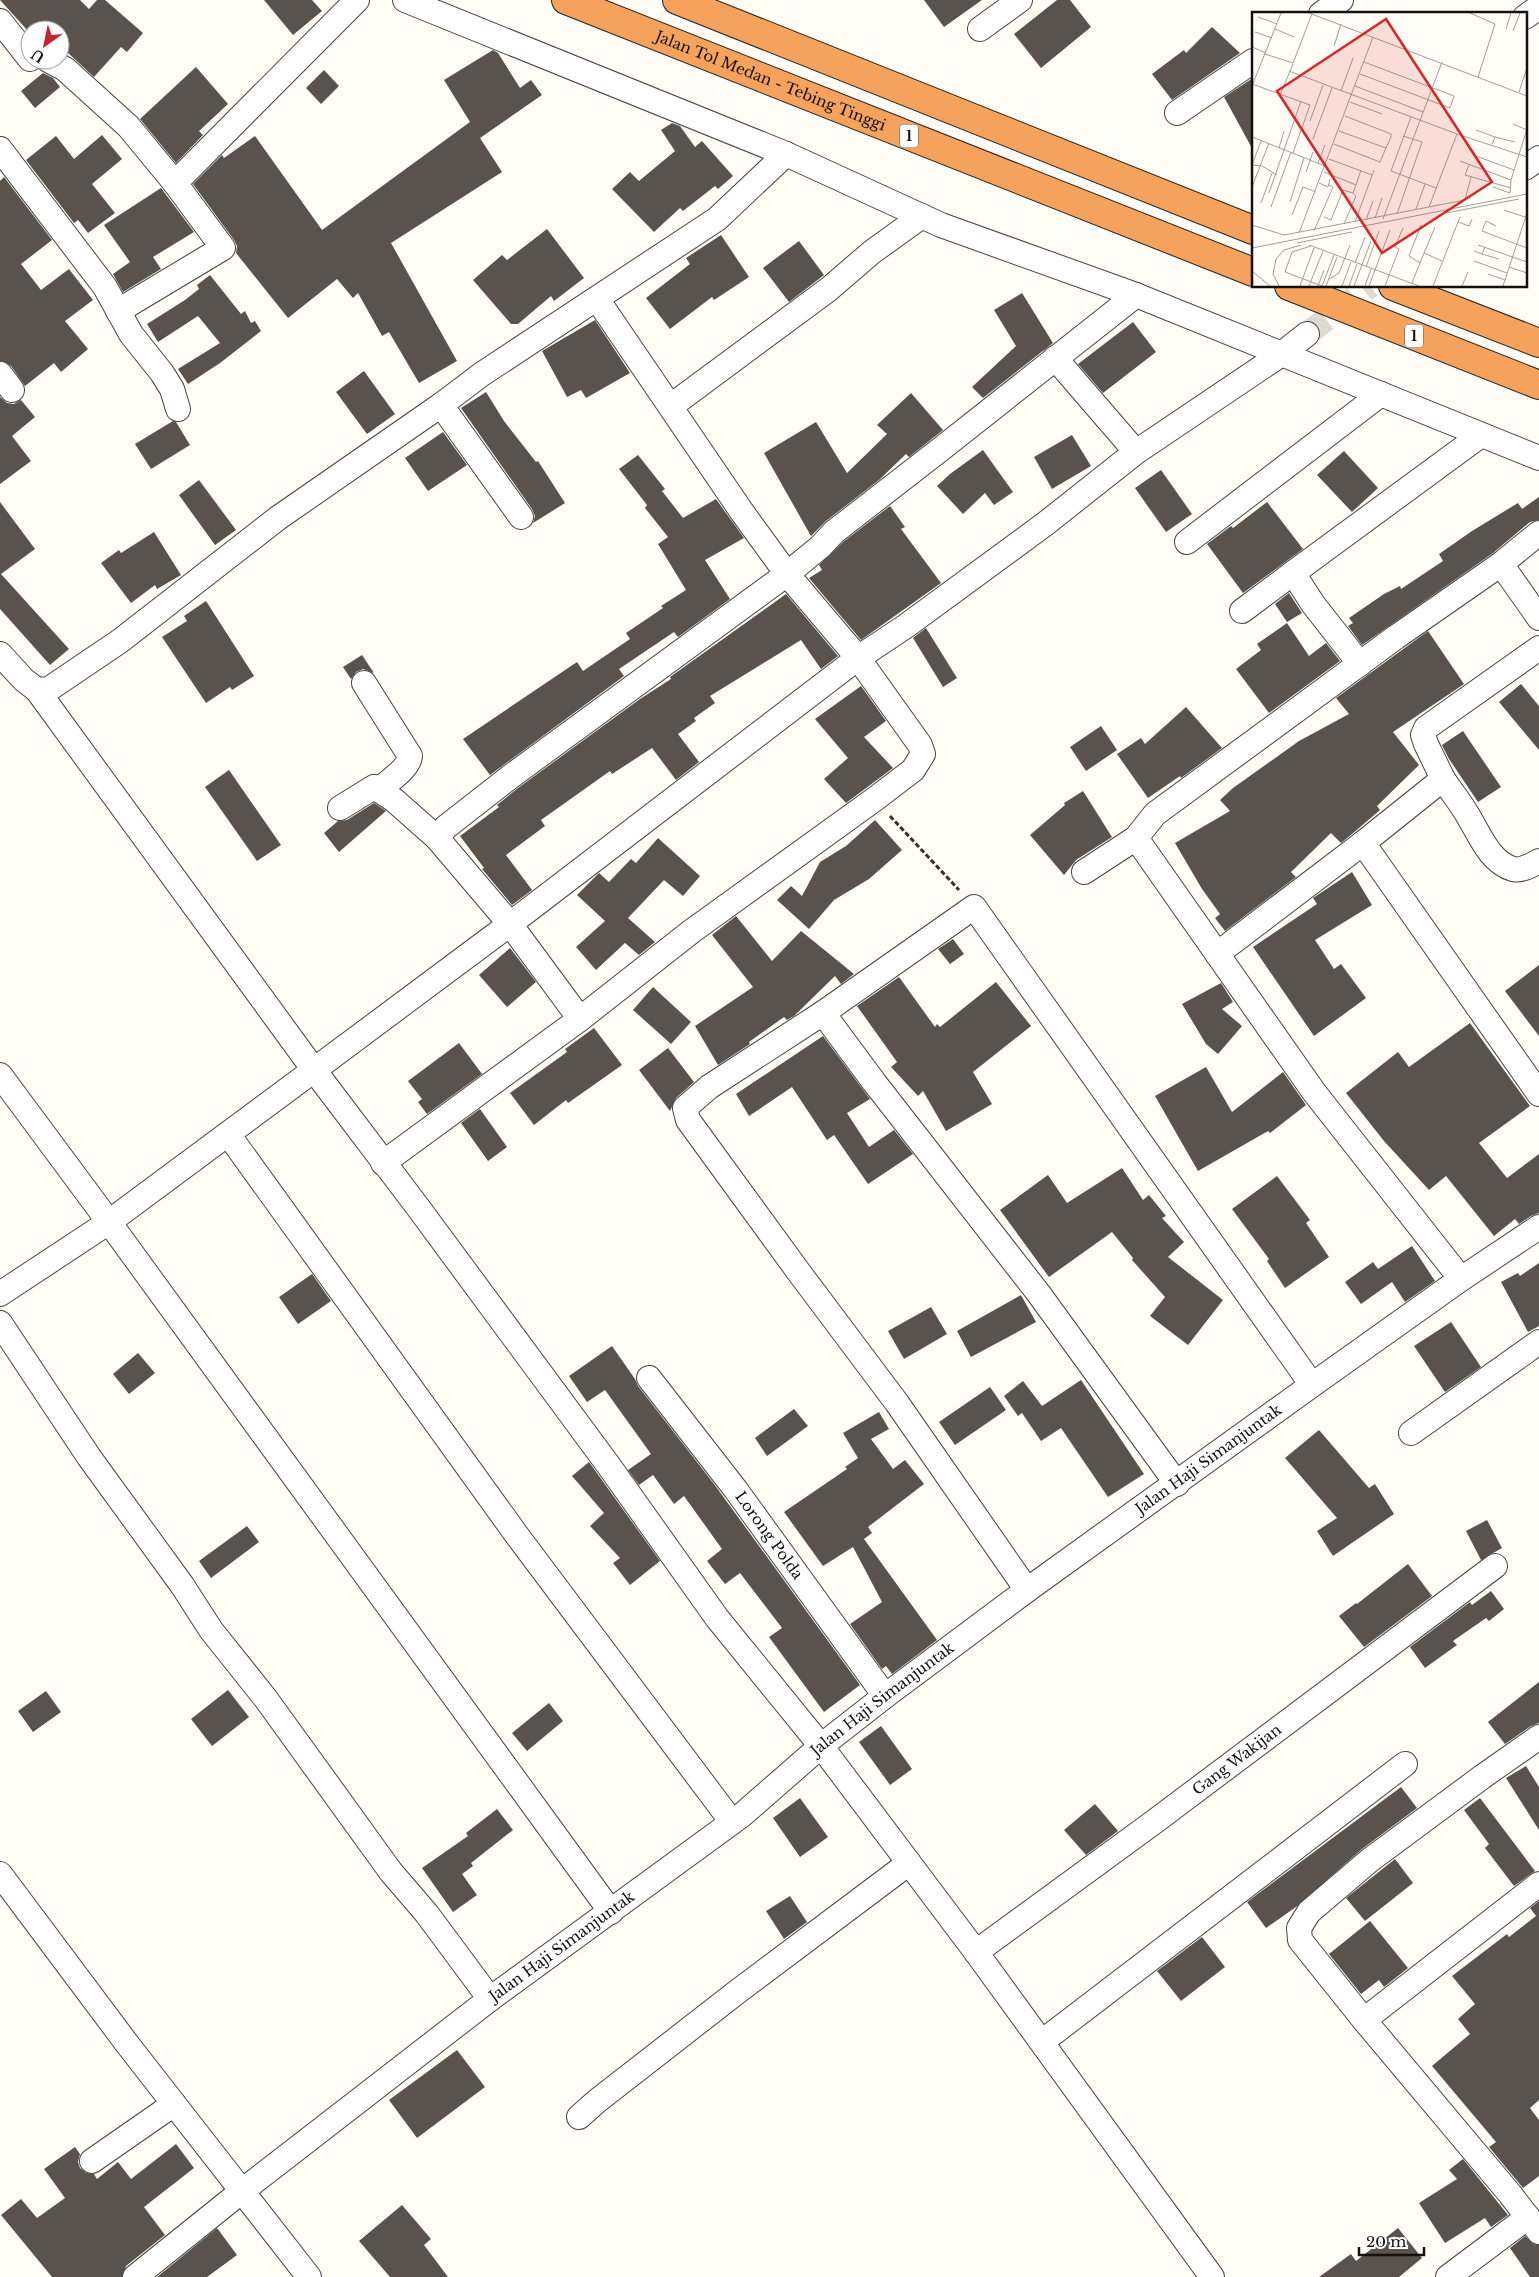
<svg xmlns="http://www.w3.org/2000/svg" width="1539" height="2277" viewBox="0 0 1539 2277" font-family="'Libre Baskerville',serif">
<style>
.building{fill:#5a524d}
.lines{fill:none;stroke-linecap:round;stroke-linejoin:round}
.minor-tunnel{stroke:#dbdad3;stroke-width:24;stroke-dasharray:24 12;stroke-linecap:butt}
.minor-casing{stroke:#444;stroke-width:26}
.highway-casing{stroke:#222;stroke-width:30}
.path{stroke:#333;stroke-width:3;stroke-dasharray:5 2.5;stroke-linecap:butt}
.minor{stroke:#fff;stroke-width:24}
.highway{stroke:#f5a25d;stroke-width:28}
.labels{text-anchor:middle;stroke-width:5;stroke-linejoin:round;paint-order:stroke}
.shield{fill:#fff;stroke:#585858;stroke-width:1}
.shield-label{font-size:14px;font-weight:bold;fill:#111}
.street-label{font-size:15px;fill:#111;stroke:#fff}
.inset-road{fill:none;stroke:#a09f9a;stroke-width:1}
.view{fill:#d62828;fill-opacity:0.15;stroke:#d62828;stroke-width:2.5}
.inset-edge{fill:none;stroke:#111;stroke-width:2.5}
</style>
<rect width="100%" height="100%" fill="#fffdf5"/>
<!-- building -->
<path class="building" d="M0,0h80l9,9 8,-9h8l38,33 -16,19 -6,-5 -27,30 -28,-26 -2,2 -4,-2v-21h-30v7l-3,-4 1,-2z
M264,0h48l10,11 -29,24z
M924,0h58l-38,27z
M1057,0h13l21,27 -50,41 -27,-34z
M1212,27l28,26 -68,47 -20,-26 32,-24 2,3z
M493,50l5,3 22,35 11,-8 11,15 -62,43 22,34 -111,71 66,118 -38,22 -30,-51 -7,4 -24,-43 -5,5 -16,-19 -49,39 -52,-65 1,-7 -3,-6 -41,-56 29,-29 2,3 31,-22 67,94 148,-108 -26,-42z
M196,67l32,37 -29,27 4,4 -27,28 -36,-44z
M324,70l15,16 -18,18 -15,-16z
M43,73l10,5 7,9 -25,21 -14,-17z
M1253,78v72l-29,-53z
M672,123l8,3 15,21 7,-6 31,35 -15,13 -3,-3 -32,25 -3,-3 -26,24 -42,-43 18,-17 9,9 36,-30 -14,-21z
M102,135l20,24 -30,25 23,29 -27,20 -10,-13 -4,3 -48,-63 30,-24 18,23z
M4,177l48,63 -31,24 20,26 28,-21 24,31 -28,21 23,28 -27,23 -7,-9 -29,23 -14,-20 -11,-5v-180z
M161,188l33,44 -41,25 8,12 -38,23 -10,-18 17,-12 -26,-37z
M547,229l37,49 -30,23 -3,-5 -33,28h-7l-38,-44 29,-25 5,5z
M721,235l28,42 -35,23 -2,-3 -42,32 -24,-31 44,-34 -4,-6z
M799,241l25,34 -35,27 -26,-34z
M210,275l31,39 4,-3 6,12 4,-2 6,10 -41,32 -32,21 -10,-15 42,-26 -22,-27 -40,26 -11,-18 38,-24 14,-11 -2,-4z
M1022,293l31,50 -70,55 -11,-11 44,-41 -22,-36z
M595,320l35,53 -44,25 -5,-8 -14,7 -25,-46z
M1133,322l23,30 -53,41 -25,-29z
M364,371l31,43 -28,20 -31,-42z
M486,392l18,29 32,41 2,-1 27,42 -32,20 2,-7 -3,-7 -71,-101z
M911,393l32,37 -34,27 -3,-3 -27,26 -53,41 -15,15 -47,-83 52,-31 31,51 40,-39 -10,-9z
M0,397l7,6 7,1 7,-4 14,17 -23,19 19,25 -31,23z
M173,421l3,1 14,23 -39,24 -16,-25z
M443,432l24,33 -39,26 -23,-33z
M1072,435l19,31 -39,23 -18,-32z
M983,450l30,42 -19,13 -9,-12 -22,21 -26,-28 13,-12z
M1344,451l34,37 -26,24 -35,-37z
M638,455l27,34 -3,2 21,27 33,-19 28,39 -39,22 25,39 -52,38 -4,-5 -55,37 5,7 -134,99 -27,-36 114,-77 6,9 47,-32 -4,-6 37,-25 -2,-2 25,-16 -28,-46 10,-7 -23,-29 2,-3 -28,-36z
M1161,470l31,44 -26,18 -31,-44z
M199,480l37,50 -21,15 -36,-50z
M1539,497v23l-9,2 -37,31 -131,92 -14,-19 5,-3 -4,-5 35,-24 16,-8 1,3 42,-28 -4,-7 33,-23 46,-28 4,6z
M0,502l35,47 -34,25 68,75 -19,16 -50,-56z
M1267,502l36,47 -60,44 -36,-49 24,-18 2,2z
M890,506l15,21 -4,2 40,54 -80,57 -52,-62 13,-8 -3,-5 24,-23z
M154,532l27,43 -24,14 -2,-4 -24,18 -30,-40 18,-13 2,3z
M1289,593l13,20 -15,9 -12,-18z
M786,594l52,62 -17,13 -20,-29 -91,56 5,7 -21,15 2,3 -18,13 21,28 -23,18 -24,-32 -40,26 -2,-3 -69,49 4,6 -39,29 26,35 -20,15 -30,-36 2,-1 -24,-32 39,-29 -2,-2 21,-17 122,-89 31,-20 -1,-2z
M206,601l48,75 -22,14 -2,-3 -24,16 -44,-66 25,-16 -3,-5z
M1287,623l22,33 17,-13 14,18 -71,52 -33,-44 25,-19 -4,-6z
M926,628l31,50 -14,9 -30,-49z
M1428,631l36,53 -71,48 26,33 -42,41 3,4 -28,24 -11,9 -10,-10 -40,39 5,5 -71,54 -10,-13 5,-4 -18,-25 -27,-46 55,-32 -10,-11 13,-12 66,-47 50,-27 -13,-16z
M362,655l12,18 -11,-4 -7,3 -5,7 -8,-12z
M1521,684l18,22v44l-40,-48z
M861,686l25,35 -22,16 29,31 -47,35 -22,-24 24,-21 -33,-39z
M1186,707l36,41 -41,30 -1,-2 -32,22 -31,-44 24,-16 4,6z
M1101,726l16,24 -31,21 -16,-24z
M1463,731l38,56 -23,15 -29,-43 -7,-14z
M229,770l52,75 -24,16 -52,-74z
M1083,791l29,46 -36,23 -12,15 -34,-40 35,-30 -1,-2z
M374,803l12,8 -47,41 -15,-19 14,-12 9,-1z
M875,820l27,30 -33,29 -35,21 -25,29 -32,-29 14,-14 11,10 18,-34 26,-16z
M658,838l42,38 -17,20 -19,-16 -36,38 27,24 -16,13 -14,-12 -29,27 -20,-23 29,-26 -28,-26 22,-22 10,9 22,-23 5,4z
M1352,872l20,33 -57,35 19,29 7,-5 25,34 -52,38 -61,-89 64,-43 -4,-6z
M736,916l36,45 29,-30 53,43 -13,10 -6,-8 -41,40 -7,4 -3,-3 -35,25 1,2 -32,21 -23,-39 58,-39 -41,-52z
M953,939l11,15 -14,10 -12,-15z
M510,948l26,34 -29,25 -28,-32z
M1539,965v71l-34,-45z
M899,977l36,50 2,-3 3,3 56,-45 35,44 -58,46 19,32 -46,27 -23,-40 -5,5 -27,-29 6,-5 -40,-56z
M1221,983l12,19 -11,7 20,17 -24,28 -12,-10 -24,-40z
M653,987l38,35 -20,22 -38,-34z
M1470,1023l60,83 -51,37 28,35 32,-24v59l-8,3 -12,8 -4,-5 -21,17 -48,-60 -17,14 -45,-49 -38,-48 52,-41 11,15z
M594,1028l28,37 -54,38 -2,-3 -32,25 -24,-32 57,-41 -2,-3z
M823,1036l47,63 -23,14 22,34 25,-17 19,24 -45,30 -34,-49 -7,5 -35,-53 -43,29 -13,-22z
M459,1043l23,31 -55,40 -9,-12 4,-3 -14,-18z
M668,1048l26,34 -18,16 -6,13 -31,-41z
M1206,1067l26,45 51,-40 23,33 -36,28 -2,-2 -70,40 -43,-75z
M480,1109l27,38 -19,14 -27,-38z
M1122,1168l21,32 6,-5 17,21 -4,2 22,24 -16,15 55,43 -35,45 -38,-29 15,-19 -33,-37 1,-2 -21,-26 -63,45 -49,-67 48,-35 19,28z
M1277,1176l33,44 -4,3 23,34 -44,31 -18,-27 2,-2 -37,-50z
M1412,1246l23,35 -30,21 -13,-20 -31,22 -16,-22 28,-20 5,7z
M1539,1263v63l-11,6 -27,-50 17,-9 2,3z
M312,1274l19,27 -33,23 -19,-27z
M1021,1295l15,27 -65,35 -14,-26z
M931,1307l16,27 -43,25 -16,-28z
M1451,1322l30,45 -36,25 -31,-46z
M612,1346l23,33 3,7 76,98 146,201 -36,27 -55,-75 13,-9 -42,-55 -15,11 -18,-23 15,-12 -38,-53 -10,8 -21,-29 -14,10 -11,-15 23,-16 -46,-64 -18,12 -18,-26z
M138,1353l17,20 -26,21 -16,-20z
M1081,1380l63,94 -36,23 -47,-69 -20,13 -19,-28 -4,3 -14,-20 19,-15 19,25z
M990,1387l16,23 -51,35 -16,-23z
M794,1409l14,17 -41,30 -12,-18z
M879,1412l10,17 -18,10 22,30 12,-9 19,24 -56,43 4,6 -8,6 73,101 -45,34 -6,-8 -4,3 -32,-45 32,-22 -29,-55 -30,19 -39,-54 63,-43 -2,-2 13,-9 -15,-25z
M1319,1430l50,58 6,-4 19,30 -61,42 -16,-25 20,-13 -52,-60z
M589,1462l71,99 -30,24 -17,-22 7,-5 -30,-32 14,-13 -32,-37z
M1487,1520l15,28 -21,12 -15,-29z
M247,1526l12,16 -48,36 -12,-17z
M1408,1564l24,32 -68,51 -25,-31 17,-13 1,1z
M1491,1591l13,18 -15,12 -3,-3 -33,23 4,4 -32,23 -15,-21 60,-45 2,3z
M1539,1682v41l-8,3 -26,18 -17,-22z
M228,1690l21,27 -37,29 -21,-27z
M46,1691l15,21 -28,20 -15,-21z
M549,1703l14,18 -36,30 -15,-18z
M881,1726l31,43 -22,16 -31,-43z
M1526,1766l13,21v43l-33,-52z
M1401,1787l16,21 -55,41 -66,58 -30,21 -19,-26z
M800,1798l28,39 -28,20 -27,-39z
M1480,1798l55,73 -21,15 -29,-38 4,-4 -25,-34z
M1095,1804l23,27 -32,24 -22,-25z
M497,1809l16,21 -42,33 2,3 -11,8 15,21 -24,17 -31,-44 46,-32 -2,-3z
M1395,1859l18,24 -48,38 -19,-23z
M790,1896l17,26 -23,17 -18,-28z
M1539,1901v199l-9,8 9,12v56l-16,12 -34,-41 7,-5 -64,-76 38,-32 -12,-15 17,-15 -23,-28 55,-42 2,3 27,-21 -6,-8z
M1370,1921l38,47 -24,19 -5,-7 -18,14 -32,-40z
M1202,1937l23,30 -44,34 -24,-30z
M457,2050l28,37 -68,51 -28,-38z
M176,2144l18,24 -50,39 21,28 -39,31 -4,11h-70l-51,-62 20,-16 16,19 28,-20 -21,-29 31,-22 5,7 -2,8 2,6 6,5 8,1 3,5 21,-17 13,17z
M1463,2159l45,56 -17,12 -6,-9 -40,25 -26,-40 38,-24 -8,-9z
M402,2205l29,34 -7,6 24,32h-58l-31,-36z
M217,2228l20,27 -30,22h-50z
M1398,2228l24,30 -23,19h-80l32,-23 5,7z
M1525,2236l8,8 6,1v32h-9l-20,-29z"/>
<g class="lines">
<!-- minor-tunnel -->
<path class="minor-tunnel" d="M1307,334l63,-48"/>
<!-- minor casing -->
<g class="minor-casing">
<g id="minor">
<path d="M405,0l381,154 155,71 195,70 403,163"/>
<path d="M1321,14l20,-14"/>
<path d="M1525,17l14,-10"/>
<path d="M0,21l30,38"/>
<path d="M980,29l40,-29"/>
<path d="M48,60l17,9 63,57 47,57 48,65 -105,63"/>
<path d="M1177,113l76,-52"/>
<path d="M0,149l105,138 26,47 31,39 10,16 6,20"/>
<path d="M1525,168l14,-10"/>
<path d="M175,183l182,-183"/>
<path d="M1055,358l81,94"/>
<path d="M0,374l12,16"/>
<path d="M441,405l80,112"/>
<path d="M671,406l158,-117 43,-37 50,-36"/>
<path d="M1187,542l194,-148"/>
<path d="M1501,564l38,54"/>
<path d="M1293,573l188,-138"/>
<path d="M1242,611l51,-38 20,31 47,60"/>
<path d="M1539,648l-113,80 -3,7 3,9 17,35 -80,64 176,251"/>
<path d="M0,654l24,26 13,10 12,-1 71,-48 158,-123 163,-113 41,-31 235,-155 69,-65"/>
<path d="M364,683l46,73c-1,12 -21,25 -30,33"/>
<path d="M37,690l277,380 103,136 192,260 108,152 104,128 155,206 236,325"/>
<path d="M1443,779c8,12 17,23 24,35 12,19 22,48 46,55 9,2 19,-4 26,-8"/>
<path d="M340,808l34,-21 20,13 43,38"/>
<path d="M1136,838l178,254 147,187"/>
<path d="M1084,872l52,-34 19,-24 241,-177 105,-73 38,-31"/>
<path d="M1217,954l146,-111"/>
<path d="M823,1013l151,-106 338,478"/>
<path d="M580,1019l-70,-95 -73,-86 9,-11 64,-50 277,-203 33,-27 14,-15 107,-83 195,-154"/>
<path d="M0,1075l109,147 502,690"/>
<path d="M228,1134l288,400 216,288"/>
<path d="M383,1163l197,-144 112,-88 183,-132 38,-29 10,-16 -3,-9 -62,-87 -71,-84 -45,-62 -145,-213"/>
<path d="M0,1294l109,-72 205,-152 196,-146 348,-266 48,-32 139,-102 91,-72 147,-99 24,-19"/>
<path d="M0,1323l89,134 93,128 29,45 55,69 125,173 36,42 63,85"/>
<path id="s1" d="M649,1378l87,112 149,206"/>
<path d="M1411,1433l128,-91"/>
<path d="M1027,1590l-130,-187 -99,-132 -110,-151 -3,-12 24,-21 114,-74 51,69 165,212 138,190"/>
<path d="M1539,1737l-57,40 -112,83 -61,52 -10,16 1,12 64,80 146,174 29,38"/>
<path d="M0,1874l128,171 181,232"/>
<path id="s2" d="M976,1952l178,-130 341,-256"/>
<path d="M1364,2020l175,-136"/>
<path d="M1043,2041l362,-277"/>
<path d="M579,2117l18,-16 140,-109 172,-129"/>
<path d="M92,2161l82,-57"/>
<path id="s3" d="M135,2277l107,-86 248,-192 252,-184 79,-69 64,-50 142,-106 285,-205 149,-106 78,-52"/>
<path d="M1448,2277l80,-60"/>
</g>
</g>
<!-- highway casing -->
<g class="highway-casing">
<g id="highway">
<path id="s4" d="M566,0l687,272"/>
<path d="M677,0l576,230"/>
<path d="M1289,286l250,99"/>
<path d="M1393,286l146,57"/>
</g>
</g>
<!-- path -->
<path class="path" d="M890,816l69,74"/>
<!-- minor -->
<use href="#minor" class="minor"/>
<!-- highway -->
<use href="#highway" class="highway"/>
</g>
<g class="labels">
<!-- shield labels -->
<g class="shield">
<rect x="900" y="124.5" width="18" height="23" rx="4"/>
<rect x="1405" y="324.5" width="18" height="23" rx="4"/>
</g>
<g class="shield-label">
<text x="909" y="141">1</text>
<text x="1414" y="341">1</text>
</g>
<!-- street labels -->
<g class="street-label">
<text dy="5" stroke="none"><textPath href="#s4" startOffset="220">Jalan Tol Medan - Tebing Tinggi</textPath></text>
<text dy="5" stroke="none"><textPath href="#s3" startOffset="1350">Jalan Haji Simanjuntak</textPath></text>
<text dy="5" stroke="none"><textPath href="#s1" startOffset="198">Lorong Polda</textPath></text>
<text dy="5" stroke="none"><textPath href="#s3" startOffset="945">Jalan Haji Simanjuntak</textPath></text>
<text dy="5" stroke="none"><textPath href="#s2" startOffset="324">Gang Wakijan</textPath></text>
<text dy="5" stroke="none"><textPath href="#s3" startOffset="540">Jalan Haji Simanjuntak</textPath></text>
</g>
</g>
<!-- overview -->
<g transform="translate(1252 12)">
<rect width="275" height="275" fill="#fffdf5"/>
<path class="inset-road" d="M57,1l218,83M218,1l25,11 -17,53M6,5l19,7M23,17l19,8M254,17l5,-16M261,19l7,-18M3,20l17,6M82,34l7,-22M0,35l14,6M13,42l28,9 19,-49M37,59l168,63M108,62l90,34 4,-12 -90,-34M0,72l58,21 -17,48M0,74l29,-73M103,74l68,26M89,79l12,-33M267,80l8,-24M28,83l13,-31M98,90l32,12M159,105l-20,54 45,17M58,109l13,-36M261,112l14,6M224,118l19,7 -3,7M87,119l47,17 5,-11v-3l-46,-18M0,125l73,29M243,125l20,5M61,127l19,-51M82,132l46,18 6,-14M27,136l5,-17M221,143l41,15M77,147l43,16M208,149l51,19M66,151l7,-18M0,153l10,1 15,9M0,153l9,-24M217,153l-4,10 46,13M54,160l7,-20M72,160l32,13 -3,8 3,3 -12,28M67,171l9,4 2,-8M104,173l5,-15M0,175l17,-44M241,175l17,6M17,181l32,-92M258,181l1,-13 16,-51M38,190l14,-44M9,191l11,-30M19,195l20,-55M177,195l28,-73 70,23M164,197l9,-25M252,198l21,7M194,201l73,-14M145,202l25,-72 -19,-6M40,203l11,-28 13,5M72,205l7,3 12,-30 10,3M123,206l7,-20M131,207l59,-157M114,208l7,-19M103,210l19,-52M206,210l11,4 3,-7M0,213l32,10 181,-35 6,-23M244,214l-10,-5 -4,10 45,17M62,219l19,-44 -4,-2M47,221l74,-196M45,231l55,-11M57,233l110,41M226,233l49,17M59,234l-19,6 -7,20 37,14M0,236l275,-54M222,239l8,3 3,-7M172,241l11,-26M230,242l17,5M222,249l33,12M103,251l10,-26M168,251l-11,-7 12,-31M114,255l13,-36M257,255l18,6M0,259l18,15M236,262l17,6M77,267l10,-6 11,-28M160,271l12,-30 18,8M27,274l-6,-12 3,-15 8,-9 17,-5M48,274l14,-38M57,274l14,-35M66,274l6,-16M70,274l12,-31M74,274l11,-29M90,274l9,-24M97,274l8,-22M102,274l17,-45M113,274l6,-17M117,274l21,-56M133,274l14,-37 -4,-2 8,-19M181,274l27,-69M210,274l6,-14M251,274l24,-73"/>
<path class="view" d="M134,7l106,163 -110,71 -105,-162z"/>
<rect width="275" height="275" class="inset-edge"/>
</g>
<!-- north arrow -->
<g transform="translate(45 45) rotate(213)"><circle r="24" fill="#ffffff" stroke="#a0a0a0"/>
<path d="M0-4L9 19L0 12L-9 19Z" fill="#c4262e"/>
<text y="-8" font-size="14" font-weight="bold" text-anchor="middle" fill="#111111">U</text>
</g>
<!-- scale -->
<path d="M1359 2247v8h65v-8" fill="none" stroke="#111111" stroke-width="2.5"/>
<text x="1366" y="2247" font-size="15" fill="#111111" stroke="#ffffff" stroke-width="4" paint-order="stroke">20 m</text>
</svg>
